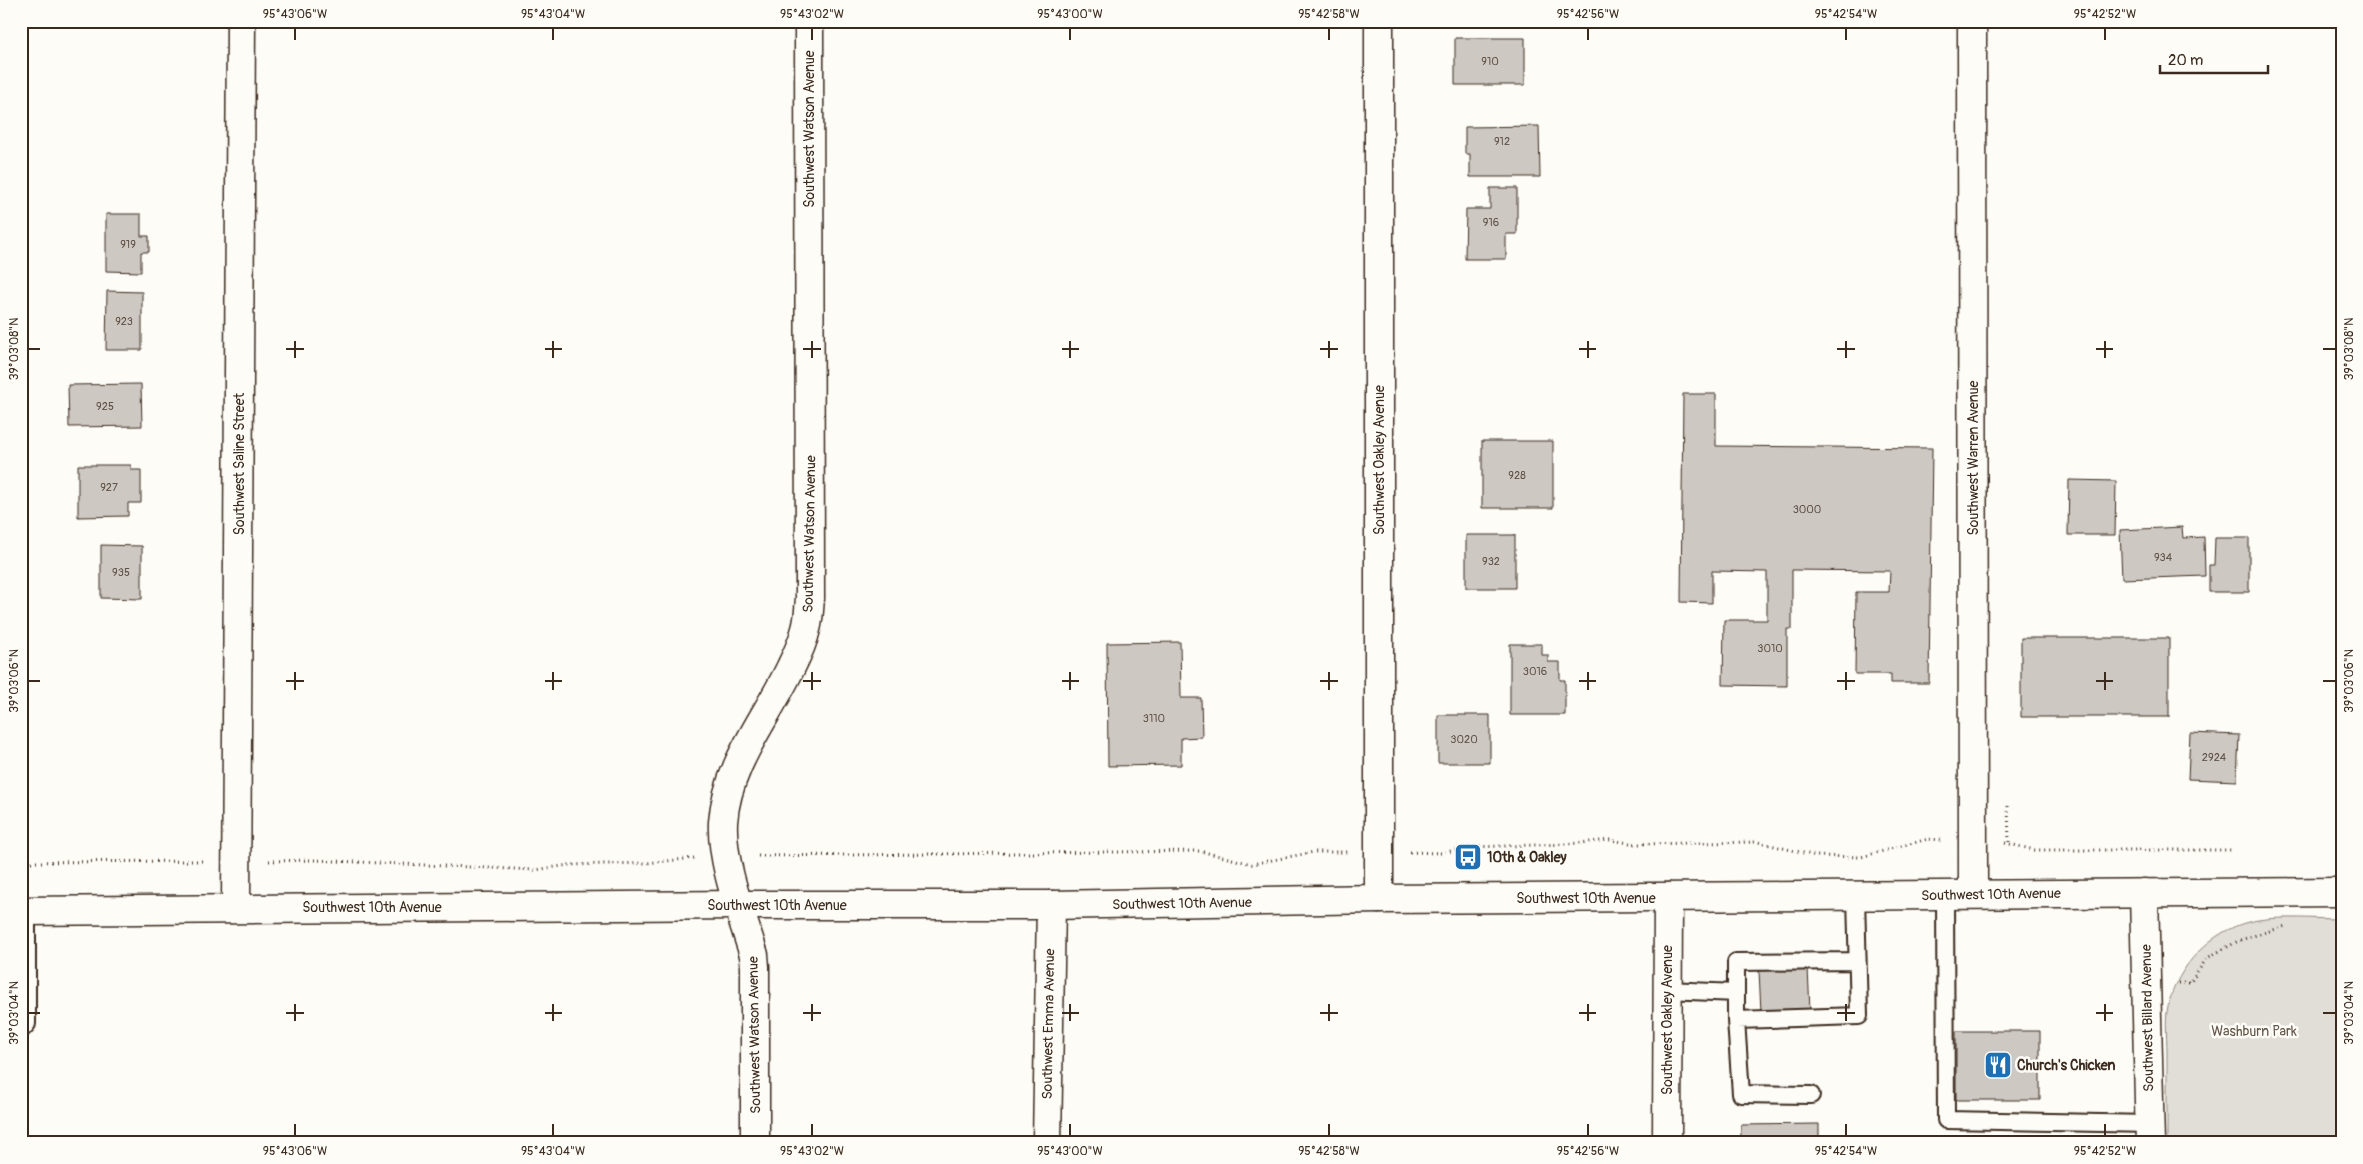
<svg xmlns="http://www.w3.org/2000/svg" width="2363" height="1164" viewBox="0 0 2363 1164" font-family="Pangolin,sans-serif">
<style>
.green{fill:#e1ded7;stroke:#8e847a}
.building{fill:#cdc8c2;stroke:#3b2a1e}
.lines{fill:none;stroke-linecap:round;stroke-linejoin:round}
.service-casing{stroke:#3b2a1e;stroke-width:20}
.minor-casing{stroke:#3b2a1e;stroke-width:31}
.tertiary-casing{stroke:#3b2a1e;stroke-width:31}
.secondary-casing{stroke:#3b2a1e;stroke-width:31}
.path{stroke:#3b2a1e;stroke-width:3;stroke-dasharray:1 4;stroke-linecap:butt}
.service{stroke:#fdfcf7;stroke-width:16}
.minor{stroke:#fdfcf7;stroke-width:28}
.tertiary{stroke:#fdfcf7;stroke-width:28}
.secondary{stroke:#fdfcf7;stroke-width:28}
.ticks{fill:none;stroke:#3b2a1e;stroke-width:2}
.labels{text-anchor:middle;stroke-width:5;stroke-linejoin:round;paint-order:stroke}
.number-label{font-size:11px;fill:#605247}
.street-label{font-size:14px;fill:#3b2a1e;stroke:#fdfcf7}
.poi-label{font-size:14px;font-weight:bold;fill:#3b2a1e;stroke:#fdfcf7;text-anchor:start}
.park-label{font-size:14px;fill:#64574c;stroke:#fdfcf7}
.neatline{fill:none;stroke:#3b2a1e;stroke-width:2}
.ticks-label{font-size:12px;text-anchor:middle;fill:#3b2a1e}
</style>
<rect width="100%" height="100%" fill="#fdfcf7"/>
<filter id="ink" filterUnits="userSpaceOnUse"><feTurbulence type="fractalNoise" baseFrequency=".02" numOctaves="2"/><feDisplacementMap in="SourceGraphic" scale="10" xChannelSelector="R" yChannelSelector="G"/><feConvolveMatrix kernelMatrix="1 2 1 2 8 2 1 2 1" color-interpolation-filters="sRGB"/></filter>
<g filter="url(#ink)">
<!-- green -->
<path class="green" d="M2342,919v224h-175c0,-31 0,-61 0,-91 0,-17 -3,-37 3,-53 12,-39 47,-73 88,-79 26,-4 58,-1 84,-1z"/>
<!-- building -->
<path class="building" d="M1455,38h70v47h-70z
M1539,126l1,51h-70v-23h-5v-27z
M1490,188h27v46h-11v25h-41l1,-50h24z
M106,214h35v22h8v16h-8v20l-35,-1z
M107,291l35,1v58h-36z
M141,384l1,42 -73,1 -1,-42z
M1683,394h33v52l216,2 -3,235h-38v-9h-36l1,-82h33l1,-21 -98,-1v59h-5v57l-64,-1 1,-65h43v-48l-55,-1v32l-31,-1z
M1482,441h71v67h-71z
M78,465h53v5h10v33h-13v13l-50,1z
M2069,480l47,1 -1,54h-47z
M2182,527l1,11 21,-1 1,39 -83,3 -2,-49z
M1466,535h49v53h-49z
M2215,538h34v54h-40v-27h5z
M101,545l41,1v53l-41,-1z
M2021,638h148v79h-148z
M1180,642l1,56h20l1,39 -21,1v27l-73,1 -1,-123z
M1510,644h32v11h6v7h12v18h5v35h-55z
M1438,715h52v48h-52z
M2190,733l49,2 -2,46 -49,-2z
M1808,969l2,41 -49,2 -2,-41z
M1956,1031h84v69h-84z
M1819,1124v19h-78v-18z"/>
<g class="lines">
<!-- service casing -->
<g class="service-casing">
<path id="service" d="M1945,895l1,225 204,4
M1667,990l69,3v27l123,-4 -3,-120
M1736,993v-31l121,-1
M1736,1020l5,74 70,1
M21,1030l6,-6v-113"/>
</g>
<!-- minor casing -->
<g class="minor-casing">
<path id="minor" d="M1972,21l1,873
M2144,893l6,250
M236,908l5,-887
M755,1143v-176l-1,-12c-12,-40 -33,-91 -31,-133 4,-58 44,-104 68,-155 6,-12 12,-25 15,-38 3,-10 3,-21 4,-31l-1,-577
M1047,1143l4,-238"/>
</g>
<!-- tertiary casing -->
<g class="tertiary-casing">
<path id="tertiary" d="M1379,899v-878
M1667,1143l1,-246"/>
</g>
<!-- secondary casing -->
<g class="secondary-casing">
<path id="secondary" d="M21,911l718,-6h312l328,-6 963,-7"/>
</g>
<!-- path -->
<path class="path" d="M2008,806l1,37
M2005,843l30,7h198
M1410,852l31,1 30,-6 97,-3 42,-4 26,4 122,-2 58,14 45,1 67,-18 13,1
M758,856l442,-5 52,13 62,-12h33
M269,861l44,-1 222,10 34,-5 78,-2 48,-5
M21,862l182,-1
M2178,983h12l17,-25 33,-18 46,-14"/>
<!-- service -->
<use href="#service" class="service"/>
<!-- minor -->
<use href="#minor" class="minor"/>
<!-- tertiary -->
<use href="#tertiary" class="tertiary"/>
<!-- secondary -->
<use href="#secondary" class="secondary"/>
</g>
</g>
<!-- ticks -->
<path class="ticks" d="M295,28v12M553,28v12M812,28v12M1070,28v12M1329,28v12M1588,28v12M1846,28v12M2105,28v12M295,341v17M553,341v17M812,341v17M1070,341v17M1329,341v17M1588,341v17M1846,341v17M2105,341v17M28,349h12M286,349h18M545,349h17M803,349h18M1062,349h17M1320,349h18M1579,349h17M1837,349h18M2096,349h17M2323,349h13M295,672v18M553,672v18M812,672v18M1070,672v18M1329,672v18M1588,672v18M1846,672v18M2105,672v18M28,681h12M286,681h18M545,681h17M803,681h18M1062,681h17M1320,681h18M1579,681h17M1837,681h18M2096,681h17M2323,681h13M295,1004v17M553,1004v17M812,1004v17M1070,1004v17M1329,1004v17M1588,1004v17M1846,1004v17M2105,1004v17M28,1013h12M286,1013h18M545,1013h17M803,1013h18M1062,1013h17M1320,1013h18M1579,1013h17M1837,1013h18M2096,1013h17M2323,1013h13M295,1124v12M553,1124v12M812,1124v12M1070,1124v12M1329,1124v12M1588,1124v12M1846,1124v12M2105,1124v12"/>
<!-- icons -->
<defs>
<g id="bus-square" transform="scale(1.4375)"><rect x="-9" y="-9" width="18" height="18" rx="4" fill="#1f6fb2" stroke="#fdfcf7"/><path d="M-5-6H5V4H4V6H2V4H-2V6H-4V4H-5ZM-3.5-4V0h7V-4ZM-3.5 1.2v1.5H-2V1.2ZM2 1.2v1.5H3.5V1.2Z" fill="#fff"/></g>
<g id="restaurant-square" transform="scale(1.4375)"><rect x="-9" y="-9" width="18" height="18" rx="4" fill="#1f6fb2" stroke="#fdfcf7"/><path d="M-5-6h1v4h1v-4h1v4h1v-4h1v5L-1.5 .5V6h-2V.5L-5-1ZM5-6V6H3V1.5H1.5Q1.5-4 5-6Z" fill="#fff"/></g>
</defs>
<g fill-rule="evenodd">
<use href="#bus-square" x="1468" y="857"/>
<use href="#restaurant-square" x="1998" y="1065"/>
</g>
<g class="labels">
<!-- number labels -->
<g class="number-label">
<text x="1490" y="65">910</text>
<text x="1502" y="145">912</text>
<text x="1491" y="226">916</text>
<text x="128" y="248">919</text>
<text x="124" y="325">923</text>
<text x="105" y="410">925</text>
<text x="1517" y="479">928</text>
<text x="109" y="491">927</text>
<text x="1807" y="513">3000</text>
<text x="2163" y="561">934</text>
<text x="1491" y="565">932</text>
<text x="121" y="576">935</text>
<text x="1770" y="652">3010</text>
<text x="1535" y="675">3016</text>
<text x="1154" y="722">3110</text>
<text x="1464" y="743">3020</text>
<text x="2214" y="761">2924</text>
</g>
<!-- street labels -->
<g class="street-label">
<text transform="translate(809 129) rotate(-90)" y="5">Southwest Watson Avenue</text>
<text transform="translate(1973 458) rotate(-90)" y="5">Southwest Warren Avenue</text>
<text transform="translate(1379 460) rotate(-90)" y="5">Southwest Oakley Avenue</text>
<text transform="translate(239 464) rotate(-90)" y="5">Southwest Saline Street</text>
<text transform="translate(809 534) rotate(-89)" y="5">Southwest Watson Avenue</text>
<text transform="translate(1991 894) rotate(-1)" y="5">Southwest 10th Avenue</text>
<text x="1586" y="903">Southwest 10th Avenue</text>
<text transform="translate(1182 903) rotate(-1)" y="5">Southwest 10th Avenue</text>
<text x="777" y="910">Southwest 10th Avenue</text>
<text x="372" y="912">Southwest 10th Avenue</text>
<text transform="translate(2147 1018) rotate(-91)" y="5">Southwest Billard Avenue</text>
<text transform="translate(1667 1020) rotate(-90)" y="5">Southwest Oakley Avenue</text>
<text transform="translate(1048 1024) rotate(-89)" y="5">Southwest Emma Avenue</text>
<text transform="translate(754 1035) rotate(-91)" y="5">Southwest Watson Avenue</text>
</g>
<!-- poi labels -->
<g class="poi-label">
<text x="1487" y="862">10th &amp; Oakley</text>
<text x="2017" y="1070">Church's Chicken</text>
</g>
<!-- park labels -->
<g class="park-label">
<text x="2254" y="1036">Washburn Park</text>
</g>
</g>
<!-- margin -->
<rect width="2363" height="1164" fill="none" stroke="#fdfcf7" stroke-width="55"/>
<!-- scale -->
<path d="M2160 65v8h108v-8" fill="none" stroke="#3b2a1e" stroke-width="2.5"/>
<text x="2168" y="65" font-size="15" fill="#3b2a1e" stroke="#fdfcf7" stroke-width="4" paint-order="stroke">20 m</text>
<rect x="28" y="28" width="2308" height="1108" class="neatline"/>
<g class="ticks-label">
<text x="295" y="18">95°43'06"W</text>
<text x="553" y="18">95°43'04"W</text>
<text x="812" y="18">95°43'02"W</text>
<text x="1070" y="18">95°43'00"W</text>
<text x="1329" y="18">95°42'58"W</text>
<text x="1588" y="18">95°42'56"W</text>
<text x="1846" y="18">95°42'54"W</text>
<text x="2105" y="18">95°42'52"W</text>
<text transform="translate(14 349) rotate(-90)" y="4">39°03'08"N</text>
<text transform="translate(2349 349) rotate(-90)" y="4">39°03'08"N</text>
<text transform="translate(14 681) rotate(-90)" y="4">39°03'06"N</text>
<text transform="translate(2349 681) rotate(-90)" y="4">39°03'06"N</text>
<text transform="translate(14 1013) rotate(-90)" y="4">39°03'04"N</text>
<text transform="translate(2349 1013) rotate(-90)" y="4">39°03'04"N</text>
<text x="295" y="1155">95°43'06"W</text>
<text x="553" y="1155">95°43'04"W</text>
<text x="812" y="1155">95°43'02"W</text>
<text x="1070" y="1155">95°43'00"W</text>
<text x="1329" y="1155">95°42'58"W</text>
<text x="1588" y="1155">95°42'56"W</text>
<text x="1846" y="1155">95°42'54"W</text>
<text x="2105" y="1155">95°42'52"W</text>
</g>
</svg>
